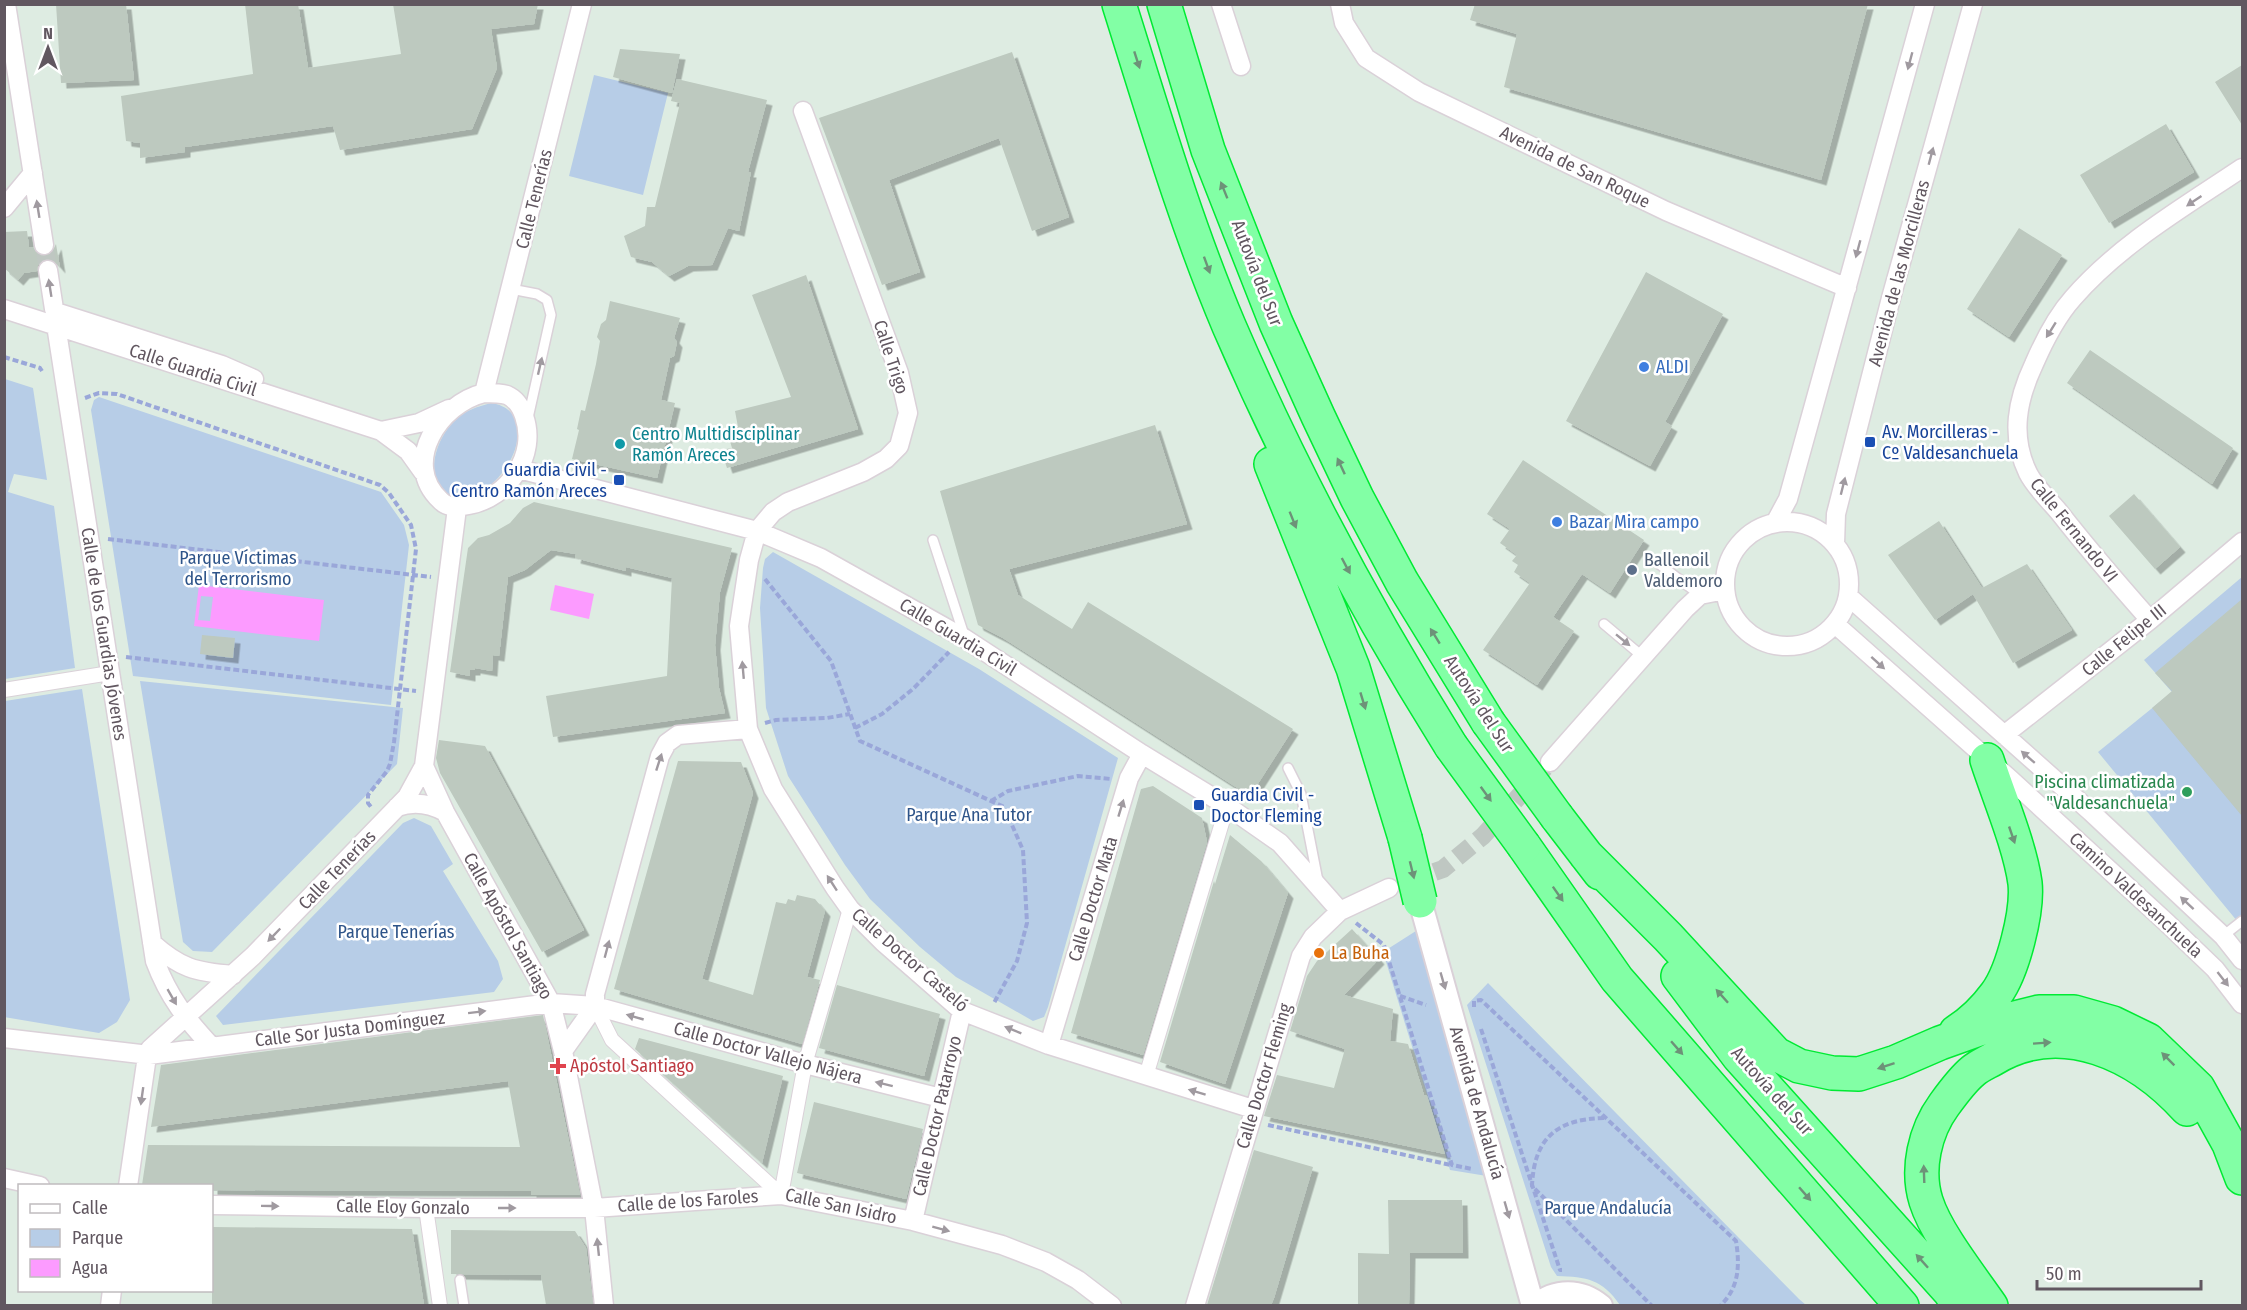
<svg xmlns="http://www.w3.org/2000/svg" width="2247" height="1310" viewBox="0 0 2247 1310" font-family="'Fira Sans Condensed',sans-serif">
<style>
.green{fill:#b7cde7}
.water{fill:#fc9bff;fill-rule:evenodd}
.building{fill:#bdc9bf;filter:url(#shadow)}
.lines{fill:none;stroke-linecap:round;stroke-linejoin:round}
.minor-tunnel{stroke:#bfc7c2;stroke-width:18;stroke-dasharray:18 9;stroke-linecap:butt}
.service-casing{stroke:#dad1d8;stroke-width:12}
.pedestrian-casing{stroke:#dad1d8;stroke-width:16}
.minor-casing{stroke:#dad1d8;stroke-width:21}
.tertiary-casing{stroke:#dad1d8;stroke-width:26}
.motorway-casing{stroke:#00ea34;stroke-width:36}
.path{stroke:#9aa7d9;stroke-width:4;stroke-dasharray:6 3;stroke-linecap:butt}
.service{stroke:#fff;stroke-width:9}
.pedestrian{stroke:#fff;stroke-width:14}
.minor{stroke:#fff;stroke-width:18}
.tertiary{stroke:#fff;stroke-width:22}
.motorway{stroke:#82ffa5;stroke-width:33}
.motorway-bridge-casing{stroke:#00ea34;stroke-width:36;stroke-linecap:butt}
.motorway-bridge{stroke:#82ffa5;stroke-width:33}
.oneway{fill:#6d9278}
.oneway2{fill:#a09aa0}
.shop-dot{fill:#3f7fe0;stroke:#fff;stroke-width:2}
.transit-dot{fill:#1a4fb4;stroke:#fff;stroke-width:2}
.culture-dot{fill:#0f9aa8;stroke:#fff;stroke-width:2}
.service-dot{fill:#5c6f8a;stroke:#fff;stroke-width:2}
.leisure-dot{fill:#2e9e5b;stroke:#fff;stroke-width:2}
.food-dot{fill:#e8710a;stroke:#fff;stroke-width:2}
.health-dot{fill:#e0444e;stroke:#fff;stroke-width:2}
.labels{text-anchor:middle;stroke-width:5;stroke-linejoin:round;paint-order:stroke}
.street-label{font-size:18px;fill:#615760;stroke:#fff}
.shop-label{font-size:18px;fill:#366cbe;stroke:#fff;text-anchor:start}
.transit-label{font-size:18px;fill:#164399;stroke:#fff;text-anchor:start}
.culture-label{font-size:18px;fill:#0d838f;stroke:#fff;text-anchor:start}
.park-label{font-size:18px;fill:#2e5489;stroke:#fff}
.service-label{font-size:18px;fill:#4e5e75;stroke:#fff;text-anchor:start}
.leisure-label{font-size:18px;fill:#27864d;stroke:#fff;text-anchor:end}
.food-label{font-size:18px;fill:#c56008;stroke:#fff;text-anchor:start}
.health-label{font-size:18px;fill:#be3a42;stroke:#fff;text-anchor:start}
</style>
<defs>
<filter id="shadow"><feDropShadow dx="5.5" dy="5.5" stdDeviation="0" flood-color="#0004"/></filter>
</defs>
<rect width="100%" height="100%" fill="#deece2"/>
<!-- green -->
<path class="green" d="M594,75l74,18 -25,102 -74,-19z
M5,379l28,9 14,92 -33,-6 -6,18 46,14 21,162 -70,11z
M99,397l282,95 23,33 5,20 -18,160 -258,-29 -42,-266 3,-10z
M491,403c55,8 16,93 -30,94 -7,1 -12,-1 -17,-6 -20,-18 -6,-54 10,-70 11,-11 23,-14 37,-18z
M773,552l206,117 139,89 -70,249 -4,10 -11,4 -77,-44 -36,-30 -50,-48 -25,-34 -57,-89 -22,-68 -3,-52 -3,-48 3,-40 2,-9z
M2242,577v350l-144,-175 74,-60 -28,-32z
M140,681l263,27 -6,56 -185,188 -19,-1 -10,-9z
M82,689l48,311 -13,22 -18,11 -95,-16 1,-316z
M414,818l17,8 22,38 -10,7 55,90 5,18 -9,13 -271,33 -7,-9 187,-193z
M1419,929l74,248 -43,-7 -67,-218z
M1488,983l311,316 7,6h-186c-18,-26 -33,-28 -63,-29l-6,-9 -84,-262z"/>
<!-- water -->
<path class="water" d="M199,585l125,15 -5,41 -125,-15zM201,596l12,1 -3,24 -12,-1z
M555,585l39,9 -5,25 -39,-9z"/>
<!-- building -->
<path class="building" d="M56,4h70l8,76 -73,3z
M245,4h53l10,64 93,-14 -8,-50h145l-4,20 -43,5 6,39 -25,61 -132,21 -7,-24 -148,21v5l-45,6v-15l-14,-2 -5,-45 132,-22z
M1475,4h393l-47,176 -317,-93 13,-53 -47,-14z
M620,49l60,5 -8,39 -59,-16z
M1012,52l57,165 -37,14 -33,-93 -110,42 31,92 -38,13 -63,-167z
M2242,65v60l-27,-43z
M677,79l90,21 -19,72h3l-12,59 -11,-3 -16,37 -24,1 -19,10 -17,-14 -21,-5 -7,-21 21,-10 2,-19h8l25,-104 -9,-2z
M2166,124l28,48 -85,51 -29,-48z
M2019,228l43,27 -53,82 -42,-28z
M27,231l2,16h4l6,8 12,-1 5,-10 4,24 -7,-8 -7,-1 -8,6 -1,6 -13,2 -6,7 -14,-12v-36z
M1646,272l77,42 -58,108 7,4 -22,40 -84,-45z
M806,275l52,154 -131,39 -6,-18 11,-2 -5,-17 11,-4 -3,-16 56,-14 -39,-102z
M610,301l70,17 -6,20 3,4 -3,14 -4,2 -9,42 14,3 -18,75 -85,-19 7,-29 -2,-1 4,-19 4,1 11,-47 4,-23 -3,-4 4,-13 5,-4z
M2090,350l143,98 -21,36 -145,-101z
M1155,425l32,99 -178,45 9,26 54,34 16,-27 205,127 -43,67 -247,-158 -25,-13 -38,-134z
M1523,460l121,80 -34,53 -28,-19 -29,43 21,14 -37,54 -54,-35 47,-67 -16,-11 4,-7 -6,-4 5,-6 -17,-12 10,-14 -23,-15z
M2134,494l46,53 -25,22 -46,-53z
M534,502l198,46 -12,44 -5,53 4,43 6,25 -172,24 -7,-41 121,-20 5,-98 -46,-11v4l-51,-13 1,-4 -25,-4 -26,20 -17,7 -9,79 -6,-1 -1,16 -17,-3v2h-5v6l-20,-4 18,-124 10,-10 11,-3 21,-12 13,-15z
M1939,521l43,67 45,-24 45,66 -59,33 -40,-69 -38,26 -47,-65z
M2242,599v217l-90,-108 20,-17 -17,-18z
M202,635l33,3 -2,20 -33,-4z
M439,740l46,6 99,184 -42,22 -102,-179 -4,-15z
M678,761l63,1 12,31 -51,186 51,16 23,-93 10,2 2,-5 7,2 2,-6 18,4 10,12 -18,66 13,3 -18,64 -188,-55z
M1153,786l49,32 5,24 -64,213 -72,-22 70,-244z
M1230,835l31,26 27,32 -63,191 -65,-22 54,-181 1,3z
M1352,929l27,30 -35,36 49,14 -3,32 18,3 16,51 3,1 18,58 -181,-38 13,-41 57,13 11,-39 -55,-18 17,-55 10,-15z
M837,985l103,29 -16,62 -105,-28z
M543,1015l37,180h-49v-4l-319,-1v-5h-70l6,-40 372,2 -12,-66 -357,46 10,-62z
M639,1038l144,38 -21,87 -127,-114z
M814,1102l109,27 -17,70 -109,-26z
M1254,1150l59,17 -39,131 -3,7h-64z
M1388,1200h74l1,53h-53l-1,52h-51v-52l31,1z
M212,1227l200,2 12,76h-212z
M451,1230l124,1 11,17 7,57h-47l-5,-30 -90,-1z"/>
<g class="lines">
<!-- minor-tunnel -->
<path class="minor-tunnel" d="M44,245l4,25
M1409,881l34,-12 40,-33 67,-74"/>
<!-- service casing -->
<g class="service-casing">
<path id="service" d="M511,289l26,5 10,6 4,15 -23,103
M933,540l31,95
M1655,561l45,34
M1604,624l38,32
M1288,768l13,26 17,87
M2223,936l19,-15
M460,1280l4,26"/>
</g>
<!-- pedestrian casing -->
<g class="pedestrian-casing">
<path id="pedestrian" d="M4,690l106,-17
M595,1006l17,34 169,155
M1146,1076l81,-270
M781,1195l24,-131 45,-155
M426,1208l14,98"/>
</g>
<!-- minor casing -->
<g class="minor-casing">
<path id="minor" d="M6,4l38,241
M1221,4l20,62
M1340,4l4,19 22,35 53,34 247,119 181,77
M803,111l96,262 9,40 -9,33 -13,13 -23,13 -75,30 -15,10 -16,19 -8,29 -10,66 9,103 25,60 62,99 15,21 33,33 79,69 87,34 204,64
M4,208l29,-35
M48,270l6,39 2,3 166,53 32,14
M4,309l377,122 27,20 15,21
M56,325l99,636c14,37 31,58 57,86
M484,393l98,-389
M484,393c8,0 16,0 23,2 9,4 14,12 17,21 14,39 -16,82 -55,89 -10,2 -21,4 -29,-5 -39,-37 -1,-96 44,-107z
M381,431l38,-8 30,-14
M519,469l238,62 64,27 143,80 178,116 85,52 53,37 60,68
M1725 584a62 62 0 1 1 124 0a62 62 0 1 1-124 0Z
M1775,523l13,-24 137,-495
M1835,544l1,-30 55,-216 82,-294
M1848,596l243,216 132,124 19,24
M2150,620c-31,-35 -62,-71 -91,-108 -10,-12 -24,-25 -31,-39 -18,-37 -11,-73 6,-109 10,-23 22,-47 39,-66 47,-54 111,-91 169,-130
M1835,624l175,155 157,144 48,46 27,35
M2004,735l146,-115 92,-78
M1550,762l135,-153 15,-14 25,-5
M424,766l21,46 106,191 12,48 31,157 10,98
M397,807c17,-6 32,-4 48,5
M152,943c28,25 43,29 81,32
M4,1038l145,17 402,-52 44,3 210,58 136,34
M1049,1045l80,-267 13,-24
M563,1051l32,-45v-12l65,-238 7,-13 11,-8 70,-6
M4,1178l36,8
M128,1186l18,-123 4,-14 103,-93 154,-159 17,-31 33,-258
M212,1205l214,3h168l187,-13 132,26 89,24 44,17 32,18 34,26
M913,1221l49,-210
M110,1306l2,-16
M1195,1306l106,-350 12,-19 27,-26 49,-23"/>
</g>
<!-- tertiary casing -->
<g class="tertiary-casing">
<path id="tertiary" d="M1420,901l113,405
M1535,1306c20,-17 46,-17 66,0"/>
</g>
<!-- motorway casing -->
<g class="motorway-casing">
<path id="motorway" d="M1119,4c34,108 66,218 110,322 63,146 138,286 222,420
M1164,4l44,146 68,173 42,93 39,82 45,84 86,140
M1271,464l82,204 52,170
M1557,817l43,56
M1524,846l93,133 285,327
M1586,855l82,82 108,117 23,12 33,7 27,1 37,-12 44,-19 59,-21 40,-10h35l39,11 35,17 50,48 31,56 13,34
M1678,976l61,81 211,235 9,14
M1956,1032c16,-10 29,-23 40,-38 17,-23 32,-83 29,-111 -5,-37 -26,-86 -38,-123
M1991,1306c-20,-29 -55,-73 -65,-105 -10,-32 -1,-70 18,-96 8,-11 18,-25 29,-34 6,-5 13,-8 20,-12 69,-42 145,-4 194,50"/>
</g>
<!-- path -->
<path class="path" d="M4,357l36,11 2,3
M85,398l14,-5 18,1 263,91 9,8 22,32 5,24 -22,193 -4,22 -3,7 -19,24v8l3,4
M108,539l323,38
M765,579l66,82 29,80 144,66 19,43 4,73 -10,38 -23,42
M126,657l290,34
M765,723l11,-3 51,-2 23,-4
M855,728l27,-14 31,-25 36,-37
M991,801l17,-10 70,-15 33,3
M1356,923l28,22 68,220 20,4
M1400,996l26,9
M1474,1007v-6l7,-1 255,241c4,25 3,47 -16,65
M1481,1029l79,241h2
M1604,1118c-47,1 -70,20 -72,68l120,120
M1268,1125l183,40"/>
<!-- service -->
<use href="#service" class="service"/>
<!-- pedestrian -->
<use href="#pedestrian" class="pedestrian"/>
<!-- minor -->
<use href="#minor" class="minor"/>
<!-- tertiary -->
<use href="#tertiary" class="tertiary"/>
<!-- motorway -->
<use href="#motorway" class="motorway"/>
<!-- motorway-bridge casing -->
<g class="motorway-bridge-casing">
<path id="motorway-bridge" d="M1488,722l69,95
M1451,746l73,100
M1405,838l15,63"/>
</g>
<!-- motorway-bridge -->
<use href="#motorway-bridge" class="motorway-bridge"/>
</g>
<!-- one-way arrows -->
<defs><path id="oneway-solid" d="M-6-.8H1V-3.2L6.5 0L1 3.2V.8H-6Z" transform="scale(1.5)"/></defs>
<g class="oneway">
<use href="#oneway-solid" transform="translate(1137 60) rotate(72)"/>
<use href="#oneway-solid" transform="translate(1224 190) rotate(-112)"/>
<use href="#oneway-solid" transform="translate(1207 265) rotate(70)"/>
<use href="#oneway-solid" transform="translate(1341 466) rotate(-115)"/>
<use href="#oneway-solid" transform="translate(1293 520) rotate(68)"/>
<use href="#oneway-solid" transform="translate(1346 566) rotate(62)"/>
<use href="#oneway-solid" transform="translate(1435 636) rotate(-122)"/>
<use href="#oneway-solid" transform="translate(1363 701) rotate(73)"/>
<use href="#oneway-solid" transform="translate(1486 794) rotate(54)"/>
<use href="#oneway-solid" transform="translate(2012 835) rotate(71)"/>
<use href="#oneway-solid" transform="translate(1412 870) rotate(76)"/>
<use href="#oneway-solid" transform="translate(1558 894) rotate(55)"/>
<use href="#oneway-solid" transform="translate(1722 996) rotate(-132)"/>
<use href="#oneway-solid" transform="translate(2042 1043) rotate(-4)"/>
<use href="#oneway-solid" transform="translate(1677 1048) rotate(49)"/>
<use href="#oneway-solid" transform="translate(2168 1059) rotate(-135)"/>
<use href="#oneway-solid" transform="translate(1886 1066) rotate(162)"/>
<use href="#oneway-solid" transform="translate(1924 1174) rotate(-92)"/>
<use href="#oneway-solid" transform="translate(1805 1194) rotate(49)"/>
<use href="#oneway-solid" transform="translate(1922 1261) rotate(-132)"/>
</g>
<g class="oneway2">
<use href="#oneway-solid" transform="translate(1910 61) rotate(105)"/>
<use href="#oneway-solid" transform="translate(1931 156) rotate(-75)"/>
<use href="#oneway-solid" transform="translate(2194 201) rotate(146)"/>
<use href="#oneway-solid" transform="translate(38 209) rotate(-99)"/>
<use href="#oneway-solid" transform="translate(1858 249) rotate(105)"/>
<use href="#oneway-solid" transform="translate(50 288) rotate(-99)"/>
<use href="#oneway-solid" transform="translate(2051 330) rotate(122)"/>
<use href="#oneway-solid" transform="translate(540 366) rotate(-77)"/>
<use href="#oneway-solid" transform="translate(1843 486) rotate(-76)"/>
<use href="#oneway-solid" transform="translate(1623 640) rotate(39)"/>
<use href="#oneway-solid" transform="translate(1878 663) rotate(42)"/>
<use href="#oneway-solid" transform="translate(743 670) rotate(-95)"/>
<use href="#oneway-solid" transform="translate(2028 757) rotate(-139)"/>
<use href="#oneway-solid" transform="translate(659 762) rotate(-72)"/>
<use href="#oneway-solid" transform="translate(1121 808) rotate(-73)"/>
<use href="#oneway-solid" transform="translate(832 883) rotate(-123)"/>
<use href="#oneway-solid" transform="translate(2187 903) rotate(-137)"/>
<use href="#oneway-solid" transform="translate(274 935) rotate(134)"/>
<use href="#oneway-solid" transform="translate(607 949) rotate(-75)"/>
<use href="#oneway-solid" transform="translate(2223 979) rotate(52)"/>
<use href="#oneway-solid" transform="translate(1443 981) rotate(74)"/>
<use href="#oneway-solid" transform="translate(172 997) rotate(60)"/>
<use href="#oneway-solid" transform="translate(477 1012) rotate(-7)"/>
<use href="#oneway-solid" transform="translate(635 1017) rotate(-164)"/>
<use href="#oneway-solid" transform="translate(1013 1030) rotate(-158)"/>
<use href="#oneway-solid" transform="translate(884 1084) rotate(-166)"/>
<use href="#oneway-solid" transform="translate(1197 1092) rotate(-163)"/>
<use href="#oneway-solid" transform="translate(142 1096) rotate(98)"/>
<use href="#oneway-solid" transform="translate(270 1206) rotate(1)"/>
<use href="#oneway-solid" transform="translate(507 1208)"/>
<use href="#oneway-solid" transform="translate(1507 1210) rotate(74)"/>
<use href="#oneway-solid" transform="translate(941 1229) rotate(15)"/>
<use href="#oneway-solid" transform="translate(598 1247) rotate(-96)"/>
</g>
<!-- markers -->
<g class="shop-dot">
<circle cx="1644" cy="367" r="6"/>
<circle cx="1557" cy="522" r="6"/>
</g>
<g class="transit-dot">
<rect x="1864" y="436" width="12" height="12" rx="3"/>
<rect x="613" y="474" width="12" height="12" rx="3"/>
<rect x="1193" y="799" width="12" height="12" rx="3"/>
</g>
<circle class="culture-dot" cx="620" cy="444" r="6"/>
<circle class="service-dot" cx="1632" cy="570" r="6"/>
<circle class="leisure-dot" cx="2187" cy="792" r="6"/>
<circle class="food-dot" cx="1319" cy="953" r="6"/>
<path class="health-dot" d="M555 1057h6v6h6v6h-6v6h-6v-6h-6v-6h6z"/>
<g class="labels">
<!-- street labels -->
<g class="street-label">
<text transform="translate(1575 167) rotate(26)" y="6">Avenida de San Roque</text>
<text transform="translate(534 199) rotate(-76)" y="6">Calle Tenerías</text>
<text transform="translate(1257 273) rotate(69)" y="6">Autovía del Sur</text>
<text transform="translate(1899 273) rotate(-75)" y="6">Avenida de las Morcilleras</text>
<text transform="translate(891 357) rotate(72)" y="6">Calle Trigo</text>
<text transform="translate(193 370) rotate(18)" y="6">Calle Guardia Civil</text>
<text transform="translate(2074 530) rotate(51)" y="6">Calle Fernando VI</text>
<text transform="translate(104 634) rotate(81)" y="6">Calle de los Guardias Jóvenes</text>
<text transform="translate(958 637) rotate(31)" y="6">Calle Guardia Civil</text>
<text transform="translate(2124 640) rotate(-39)" y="6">Calle Felipe III</text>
<text transform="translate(1479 704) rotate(57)" y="6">Autovía del Sur</text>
<text transform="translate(337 870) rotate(-46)" y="6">Calle Tenerías</text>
<text transform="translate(2136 895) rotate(43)" y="6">Camino Valdesanchuela</text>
<text transform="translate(1093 899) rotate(-73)" y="6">Calle Doctor Mata</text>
<text transform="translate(508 926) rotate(61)" y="6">Calle Apóstol Santiago</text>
<text transform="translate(910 960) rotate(41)" y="6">Calle Doctor Casteló</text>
<text transform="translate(350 1029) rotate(-7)" y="6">Calle Sor Justa Domínguez</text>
<text transform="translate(768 1053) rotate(15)" y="6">Calle Doctor Vallejo Nájera</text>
<text transform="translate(1264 1076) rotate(-73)" y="6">Calle Doctor Fleming</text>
<text transform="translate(1772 1091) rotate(48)" y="6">Autovía del Sur</text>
<text transform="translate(1477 1103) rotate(74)" y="6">Avenida de Andalucía</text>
<text transform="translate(937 1116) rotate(-77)" y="6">Calle Doctor Patarroyo</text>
<text transform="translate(688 1201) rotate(-4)" y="6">Calle de los Faroles</text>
<text transform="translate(841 1206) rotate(12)" y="6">Calle San Isidro</text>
<text transform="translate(403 1207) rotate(1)" y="6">Calle Eloy Gonzalo</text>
</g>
<!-- shop labels -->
<g class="shop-label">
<text x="1656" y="373">ALDI</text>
<text x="1569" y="528">Bazar Mira campo</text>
</g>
<!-- transit labels -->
<g class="transit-label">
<text x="1882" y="438">Av. Morcilleras -<tspan x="1882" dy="21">Cº Valdesanchuela</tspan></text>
<text x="607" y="476" text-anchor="end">Guardia Civil -<tspan x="607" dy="21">Centro Ramón Areces</tspan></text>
<text x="1211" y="801">Guardia Civil -<tspan x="1211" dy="21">Doctor Fleming</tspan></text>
</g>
<!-- culture labels -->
<g class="culture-label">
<text x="632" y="440">Centro Multidisciplinar<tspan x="632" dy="21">Ramón Areces</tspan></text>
</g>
<!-- park labels -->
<g class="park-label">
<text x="238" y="564">Parque Víctimas<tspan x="238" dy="21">del Terrorismo</tspan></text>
<text x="969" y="821">Parque Ana Tutor</text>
<text x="396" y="938">Parque Tenerías</text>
<text x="1608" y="1214">Parque Andalucía</text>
</g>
<!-- service labels -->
<g class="service-label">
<text x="1644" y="566">Ballenoil<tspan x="1644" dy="21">Valdemoro</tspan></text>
</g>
<!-- leisure labels -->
<g class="leisure-label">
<text x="2175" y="788">Piscina climatizada<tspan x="2175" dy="21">"Valdesanchuela"</tspan></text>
</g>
<!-- food labels -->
<g class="food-label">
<text x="1331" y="959">La Buha</text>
</g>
<!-- health labels -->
<g class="health-label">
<text x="570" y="1072">Apóstol Santiago</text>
</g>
</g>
<!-- border -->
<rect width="2247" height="1310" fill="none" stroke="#615760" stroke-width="12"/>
<!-- legend -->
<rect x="18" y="1184" width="195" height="108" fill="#ffffff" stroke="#c0bcbf" stroke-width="1.5"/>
<rect x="30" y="1204" width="30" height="9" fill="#ffffff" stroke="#c0bcbf" stroke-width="1.5"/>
<text x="72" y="1214" font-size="18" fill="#615760">Calle</text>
<rect x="30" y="1229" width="30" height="18" fill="#b7cde7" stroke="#c0bcbf" stroke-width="1.5"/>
<text x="72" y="1244" font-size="18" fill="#615760">Parque</text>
<rect x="30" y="1259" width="30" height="18" fill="#fc9bff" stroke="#c0bcbf" stroke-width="1.5"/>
<text x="72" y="1274" font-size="18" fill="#615760">Agua</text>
<!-- north arrow -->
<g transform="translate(48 48)" stroke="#ffffff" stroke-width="4.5" paint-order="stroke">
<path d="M0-4.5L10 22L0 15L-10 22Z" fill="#615760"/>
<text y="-9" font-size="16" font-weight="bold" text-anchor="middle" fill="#615760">N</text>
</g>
<!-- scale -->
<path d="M2037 1280v9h164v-9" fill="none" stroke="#615760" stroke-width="3"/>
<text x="2046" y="1280" font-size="18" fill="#615760" stroke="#ffffff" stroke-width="4.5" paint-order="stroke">50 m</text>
</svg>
